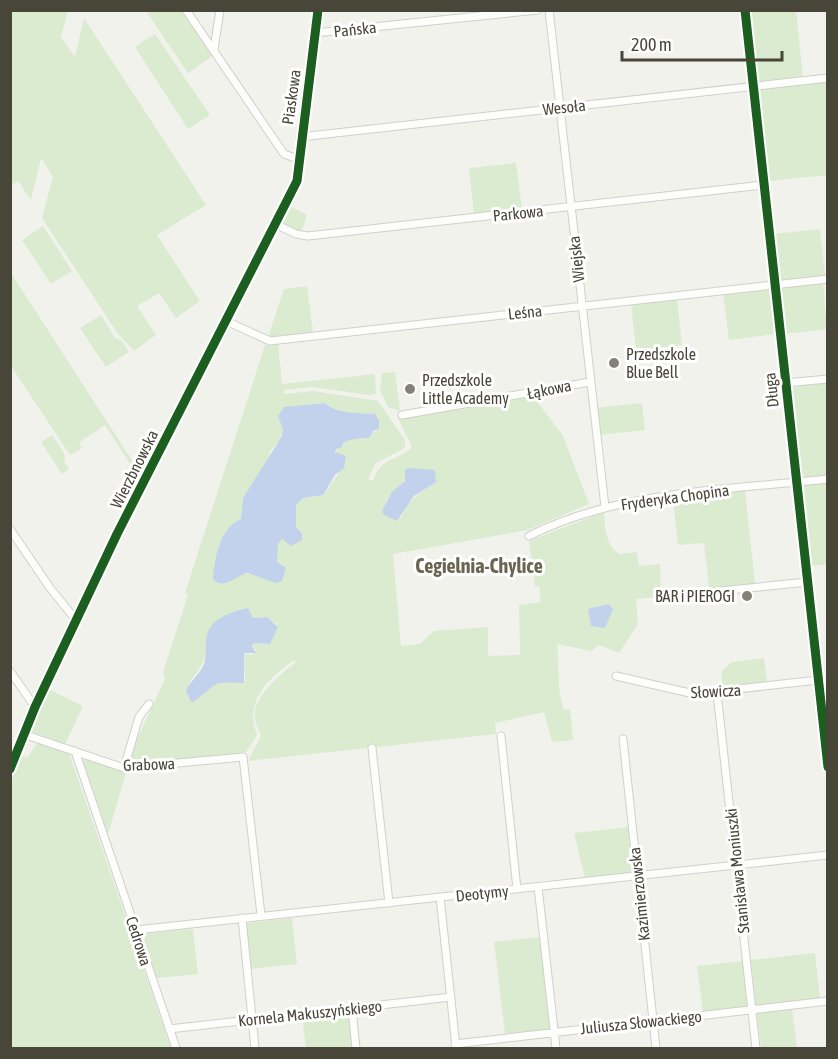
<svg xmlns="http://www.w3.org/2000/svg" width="838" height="1059" viewBox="0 0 838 1059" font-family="'Asap Condensed',sans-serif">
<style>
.green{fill:#daebd0;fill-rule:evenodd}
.water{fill:#c2d2ec}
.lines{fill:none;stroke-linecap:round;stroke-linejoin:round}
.minor-casing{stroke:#d0d0cb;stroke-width:9}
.minor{stroke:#fdfdfc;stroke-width:7}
.cycleway-casing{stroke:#fff;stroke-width:13}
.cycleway{stroke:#1b5e20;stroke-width:9}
.poi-dot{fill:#848278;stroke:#fff;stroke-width:2}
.labels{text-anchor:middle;stroke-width:6;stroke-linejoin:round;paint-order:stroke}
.street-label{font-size:16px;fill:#484539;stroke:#fff}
.poi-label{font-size:16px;fill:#484539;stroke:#fff;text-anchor:start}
.quarter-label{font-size:20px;font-weight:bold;fill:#6a6551;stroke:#fff}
</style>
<rect width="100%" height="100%" fill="#f2f2ed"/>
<!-- green -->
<path class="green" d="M11,10l57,1 -7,26 14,20 9,-39 122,187 -49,30 43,66 -24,17 -17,-25 -22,13 19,29 -22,16 -16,-17 -76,-116 11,-41 -12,-19 -10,42 -13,-19 -7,4z
M146,11h36l32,44 -26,18z
M750,11h46l7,66 -46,5z
M155,34l55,81 -22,14 -53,-82z
M827,82v93l-58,6 -10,-92z
M516,163l6,46 -48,5 -5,-46z
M288,205l19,10 -6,18 -21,-10z
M43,226l29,45 -21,13 -29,-44z
M820,229l5,46 -45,5 -6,-46z
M11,273l131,203 -2,3 -35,-54 -26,17 3,6 -12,7 -59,-89z
M823,283l4,46 -42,5 -4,-46z
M307,286l6,46 -45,5 16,-48z
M769,288l6,46 -46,6 -6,-47z
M677,299l5,46 -46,5 -5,-46z
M101,315l14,23 6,2 8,12 -23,15 -26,-39z
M278,343l4,41 93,-10 1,20 -6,1 -58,-8 -28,3v4l29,-3 65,10 27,39v8l-29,15 -8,16 5,2c8,-25 22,-18 39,-34l-14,-29 135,-22 30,40 26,68 -61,26 -135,24 8,92 19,-2 14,-13 54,-4v29l32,-1 -1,-50 22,-3 -2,-16 -4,1 -6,-46 75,-29c1,16 1,31 15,42l18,-2 2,14 21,-2 1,33 -25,2 2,25 -19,29 -20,-8 -8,6 -34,-7c3,22 -1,44 7,66l6,-1 3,31 -21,2 -8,-30 -49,11 1,11 -248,27 13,-25c-2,-6 -6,-12 -6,-18 -3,-21 27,-45 41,-56l-2,-2c-26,19 -50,40 -37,75l-11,17 -117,13 4,-17 32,-69 -2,-7 25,-77 -3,-2 80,-248zM325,403c8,8 31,12 41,10l11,17 -13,9 -14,-1 -14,11 3,24 -16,22 -20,3 -7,7v22l6,6 -17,7 -3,-2 -4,6 -3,39 -22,-9h-12l-23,-27c6,-12 10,-22 23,-28l2,-21 24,-35 3,-12 9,-10 18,-35zM405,474l31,8c-15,9 -29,19 -35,36l-15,-16c6,-11 20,-15 19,-28zM245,608h3l5,10 14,-1 10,8 -7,19 -16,-1 -2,3 4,4 -4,5 -8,-2 1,29 -33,2 -19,19 -3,-22c14,-15 17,-26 17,-46l23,-22z
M395,372l5,39 -12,-4 -8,-16 2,-18z
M827,383v93l-21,2 -6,-5 -8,-86z
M642,403l3,27 -46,5 -3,-27z
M52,435l12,18 1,10 4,6 -7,5 -21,-32z
M827,483v81l-17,2 -8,-81z
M745,491l10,93 -46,4 -5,-45 -26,2 -5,-46z
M764,658l3,25 -45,5v-17l10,-9z
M48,689l35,17 -18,38 -37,-14z
M38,742l31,11 102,295h-160v-267l12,-25 5,1z
M86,758l40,15 -18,61 -25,-73z
M629,827l5,46 -49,5 -11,-45z
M292,918l5,46 -46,5 -5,-43 2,-3z
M193,929l5,45 -41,4 -15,-44z
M540,937l11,92 -46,5 -11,-92z
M815,953l5,46 -64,7 -5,-46z
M744,961l5,46 -46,5 -6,-46z
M792,1009l5,39h-36l-4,-35z
M349,1012l4,36h-47l-4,-31z"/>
<!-- water -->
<path class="water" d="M325,403c11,11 35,10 50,11l4,6v9l-6,2 -3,6c-11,3 -19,0 -28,7v3l-6,2 -1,3 11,4 -2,12 -9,7 -12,20 -20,3 -7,7v22l6,6v7l-11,6 -9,-7 -4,5 -1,18 9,6 -4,13 -7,2 -27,-10c-12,2 -24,18 -35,6 2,-22 6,-50 28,-60l2,-21 39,-62 1,-7 -5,-13 6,-9z
M408,468l27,2 1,12 -22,14 -17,25 -13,-6 -2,-4 10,-19 13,-11v-11z
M609,604l4,5 -8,19 -14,-2 -3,-17z
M248,608l5,10 14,-1 11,10 -8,17 -16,-1 -2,3 4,7h-12v30c-35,-1 -24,-1 -52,20l-6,-12c4,-10 11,-14 16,-23 6,-10 2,-22 5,-33 4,-17 26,-24 41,-27z"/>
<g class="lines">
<!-- minor casing -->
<g class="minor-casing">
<path id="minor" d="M186,10l98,144 14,5
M549,10l56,497
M745,10l83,757
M315,33l223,-23
M214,49l6,-39
M300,137l528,-59
M275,224l21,10 12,2 455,-51
M226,321l44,20 558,-62
M785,383l43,-4
M402,415l188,-33
M10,529l40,59 26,32
M529,536c91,-46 199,-46 299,-57
M681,595l126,-13
M10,671l25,36
M616,676l78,18 124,-14
M717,693l39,355
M23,734l101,34 119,-11 18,158
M501,736l16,153
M623,739l33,309
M372,748l17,155
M75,751l101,297
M124,768l15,-51 10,-13
M10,769l25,-62 82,-173 180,-353 21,-171
M538,887l18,161
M440,897l16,150
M242,918l13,130
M136,930l692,-75
M352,1009l4,39
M169,1029l282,-32
M455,1044l373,-43"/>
</g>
<!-- minor -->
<use href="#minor" class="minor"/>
<!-- cycleway casing -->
<g class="cycleway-casing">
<path id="cycleway" d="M745,10l83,757
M10,769l25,-62 82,-173 180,-353 21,-171"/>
</g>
<!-- cycleway -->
<use href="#cycleway" class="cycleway"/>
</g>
<!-- markers -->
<g class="poi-dot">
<circle cx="614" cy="363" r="6"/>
<circle cx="410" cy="389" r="6"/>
<circle cx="747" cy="596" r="6"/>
</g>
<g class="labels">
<!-- street labels -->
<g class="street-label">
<text transform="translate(355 29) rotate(-6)" y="6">Pańska</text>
<text transform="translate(291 97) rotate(-82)" y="6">Piaskowa</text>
<text transform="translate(564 107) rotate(-6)" y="6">Wesoła</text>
<text transform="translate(518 213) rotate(-6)" y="6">Parkowa</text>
<text transform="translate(576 259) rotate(-96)" y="6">Wiejska</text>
<text transform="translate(525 312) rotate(-6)" y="6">Leśna</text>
<text transform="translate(549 389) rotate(-11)" y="6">Łąkowa</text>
<text transform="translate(771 390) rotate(-96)" y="6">Długa</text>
<text transform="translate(134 469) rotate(-63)" y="6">Wierzbnowska</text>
<text transform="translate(675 497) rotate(-8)" y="6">Fryderyka Chopina</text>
<text transform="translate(716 691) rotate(-3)" y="6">Słowicza</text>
<text transform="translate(149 764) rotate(-2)" y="6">Grabowa</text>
<text transform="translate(737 871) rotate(-96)" y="6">Stanisława Moniuszki</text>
<text transform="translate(482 893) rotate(-6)" y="6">Deotymy</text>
<text transform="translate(639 894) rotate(-96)" y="6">Kazimierzowska</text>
<text transform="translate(139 941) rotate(72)" y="6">Cedrowa</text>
<text transform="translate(310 1013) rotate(-6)" y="6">Kornela Makuszyńskiego</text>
<text transform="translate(641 1022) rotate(-6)" y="6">Juliusza Słowackiego</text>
</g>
<!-- poi labels -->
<g class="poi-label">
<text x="626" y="360">Przedszkole<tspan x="626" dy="18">Blue Bell</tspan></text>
<text x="422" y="386">Przedszkole<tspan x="422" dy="18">Little Academy</tspan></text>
<text x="735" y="602" text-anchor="end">BAR i PIEROGI</text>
</g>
<!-- quarter labels -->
<g class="quarter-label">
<text x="479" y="573">Cegielnia-Chylice</text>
</g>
</g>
<!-- border -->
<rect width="838" height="1059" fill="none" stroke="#484539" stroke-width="24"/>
<!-- scale -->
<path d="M622 51v9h160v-9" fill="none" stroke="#484539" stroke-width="3"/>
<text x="631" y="51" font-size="18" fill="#484539" stroke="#ffffff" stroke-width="4.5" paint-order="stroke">200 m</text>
</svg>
